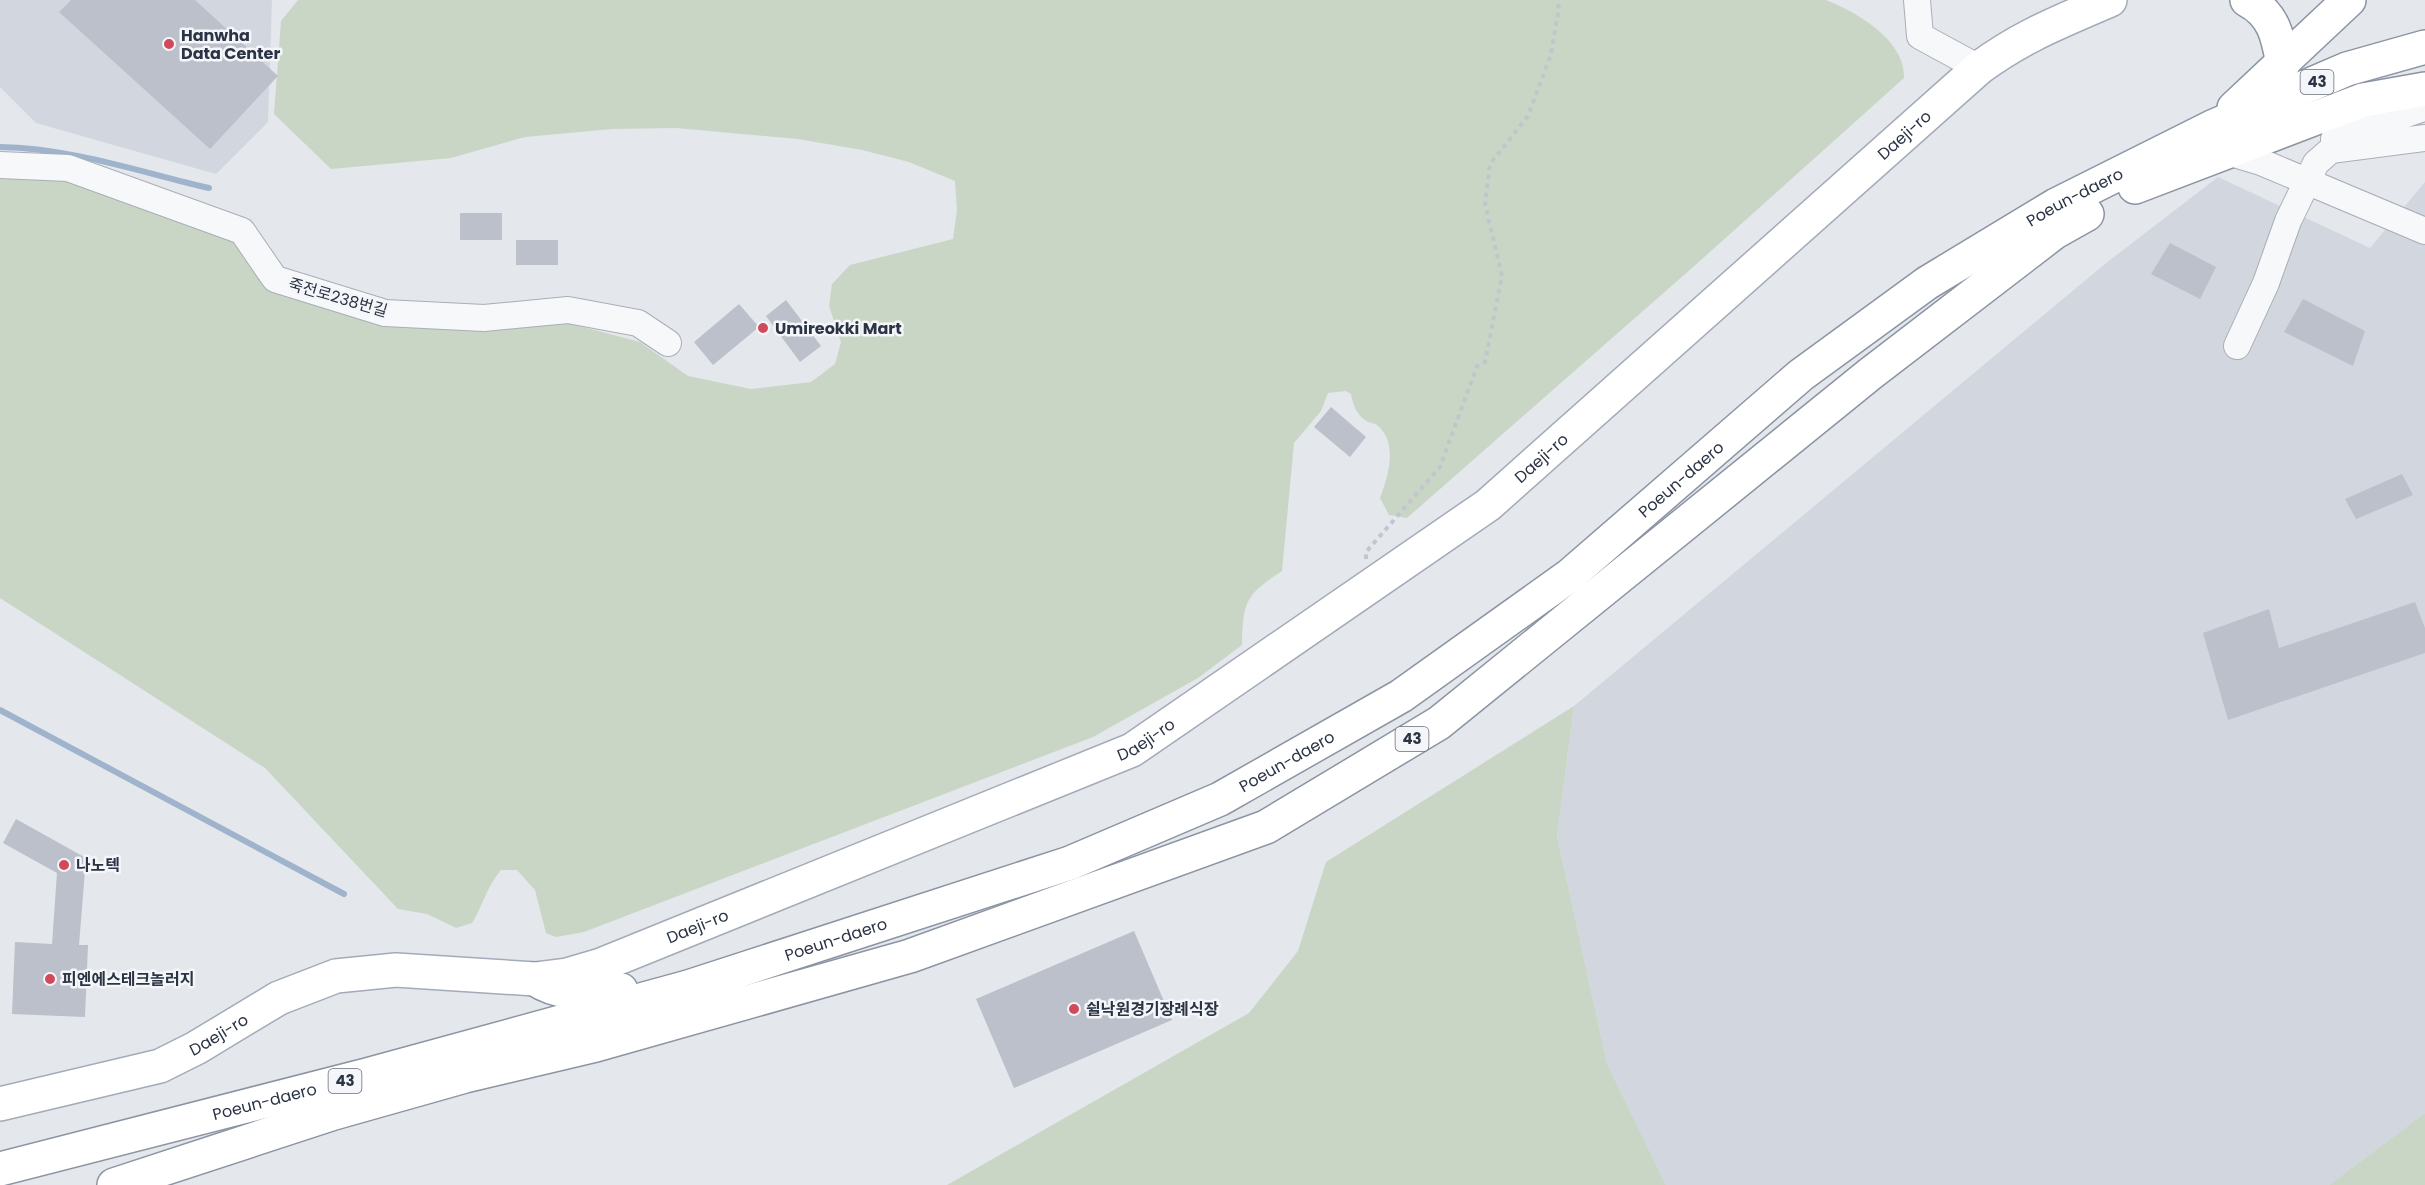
<svg xmlns="http://www.w3.org/2000/svg" width="2425" height="1185" viewBox="0 0 2425 1185" font-family="Poppins,'Noto Sans KR',sans-serif">
<style>
.built{fill:#d2d6de}
.green{fill:#c9d6c5}
.lines{fill:none;stroke-linecap:round;stroke-linejoin:round}
.stream{stroke:#9fb4cc;stroke-width:6}
.building{fill:#bbc0ca}
.minor-casing{stroke:#a9aeb7;stroke-width:28}
.major-casing{stroke:#a3abb8;stroke-width:36}
.highway-casing{stroke:#8b94a3;stroke-width:36}
.path{stroke:#c2c5cb;stroke-width:4;stroke-dasharray:4.5 4.5;stroke-linecap:butt}
.minor{stroke:#f7f8fa;stroke-width:26}
.major{stroke:#fff;stroke-width:33}
.highway{stroke:#fff;stroke-width:33}
.poi-dot{fill:#d1495b;stroke:#f4f6f9;stroke-width:2}
.labels{text-anchor:middle;stroke-width:5;stroke-linejoin:round;paint-order:stroke}
.shield{fill:#f4f6f9;stroke:#676e7b;stroke-width:1.5}
.shield-label{font-size:15px;font-weight:bold;fill:#2b3445}
.poi-label{font-size:16px;font-weight:bold;fill:#2b3445;stroke:#f4f6f9;text-anchor:start}
.street-label{font-size:16px;fill:#2b3445;stroke:#f4f6f9}
</style>
<rect width="100%" height="100%" fill="#e4e7ec"/>
<!-- built -->
<path class="built" d="M0,0h272l-4,122 -52,52 -180,-51 -36,-36z
M2218,177l152,71 55,-66v931l-96,72h-663l-59,-121 -50,-228 17,-130 531,-442z"/>
<!-- green -->
<path class="green" d="M298,0h1528c31,12 80,41 78,78l-212,190 -285,250 -18,-3 -9,-17c8,-22 19,-54 -3,-73 -3,-2 -6,-2 -9,-3 -11,-6 -15,-17 -17,-28l-5,-3 -18,2 -7,18 -27,32 -12,128c-37,24 -39,31 -40,74l-44,33 -105,59 -509,195 -28,5 -10,-4 -11,-43 -18,-20h-16c-14,16 -18,35 -29,53l-16,5 -29,-14 -29,-5 -133,-141 -265,-170v-423l64,3 173,61 37,49 215,41 79,-6 72,19 48,34 63,13 60,-7 24,-18 6,-22 -12,-36 3,-22 18,-19 103,-26 4,-29 -2,-29 -46,-19 -47,-12 -64,-11 -122,-11 -64,1 -87,8 -74,21 -120,11 -57,-55 7,-93z
M1574,706l-17,130 50,228 59,121h-719l302,-172 49,-62 28,-89z
M2425,1113v72h-96z"/>
<g class="lines">
<!-- stream -->
<path class="stream" d="M0,147c71,1 140,25 209,41
M0,710l344,184"/>
</g>
<!-- building -->
<path class="building" d="M71,0h124l83,76 -68,73 -151,-137z
M460,213h42v27h-42z
M516,240h42v25h-42z
M2170,243l46,24 -16,32 -49,-25z
M2303,299l62,32 -12,35 -69,-34z
M786,300l35,46 -21,16 -34,-46z
M739,304l20,23 -46,38 -19,-23z
M1331,407l35,30 -16,20 -36,-30z
M2402,474l11,21 -57,24 -11,-20z
M2415,602l10,26v25l-197,67 -25,-87 66,-24 10,39z
M16,819l70,39 -7,87h9l-3,72 -73,-3 3,-72 37,2 5,-71 -54,-30z
M1134,931l38,89 -158,68 -38,-89z"/>
<g class="lines">
<!-- minor casing -->
<g class="minor-casing">
<path id="minor" d="M1917,0l3,36 59,32
M2334,139l87,-30
M2228,152l33,10 164,69
M0,165l68,3 174,63 33,48 110,34 99,5 84,-8 70,13 30,20
M2237,346l29,-63 22,-62 28,-58 15,-13 94,-12"/>
</g>
<!-- major casing -->
<g class="major-casing">
<g id="major">
<path id="s1" d="M0,1104l160,-38 36,-18 83,-50 57,-22 60,-6 139,9 32,-4 34,-10 531,-215 356,-245 491,-437c45,-33 81,-46 131,-68"/>
</g>
</g>
<!-- highway casing -->
<g class="highway-casing">
<g id="highway">
<path d="M2247,0c27,14 31,37 36,64"/>
<path d="M2234,108l115,-108"/>
<path d="M2135,187l228,-87 62,-11"/>
<path d="M535,979c26,18 56,13 86,11"/>
<path id="s2" d="M0,1169l367,-94 321,-88 382,-124 150,-64 181,-103 168,-120 232,-201 126,-92 129,-78 156,-78 135,-58 78,-22"/>
<path d="M114,1185l220,-72 131,-37 131,-31 314,-89 356,-129 173,-104 431,-349 185,-142 32,-18"/>
</g>
</g>
<!-- path -->
<path class="path" d="M1366,559v-7l74,-85 37,-101 8,-4 17,-86 -17,-72 5,-40 38,-48 23,-62 8,-46 -3,-8"/>
<!-- minor -->
<use href="#minor" class="minor"/>
<!-- major -->
<use href="#major" class="major"/>
<!-- highway -->
<use href="#highway" class="highway"/>
</g>
<!-- markers -->
<g class="poi-dot">
<circle cx="169" cy="44" r="6"/>
<circle cx="763" cy="328" r="6"/>
<circle cx="64" cy="865" r="6"/>
<circle cx="50" cy="979" r="6"/>
<circle cx="1074" cy="1009" r="6"/>
</g>
<g class="labels">
<!-- shield labels -->
<g class="shield">
<rect x="2300.5" y="70" width="33" height="24" rx="4.5"/>
<rect x="1395.5" y="727" width="33" height="24" rx="4.5"/>
<rect x="328.5" y="1069" width="33" height="24" rx="4.5"/>
</g>
<g class="shield-label">
<text x="2317" y="87">43</text>
<text x="1412" y="744">43</text>
<text x="345" y="1086">43</text>
</g>
<!-- poi labels -->
<g class="poi-label">
<text x="181" y="41">Hanwha<tspan x="181" dy="18">Data Center</tspan></text>
<text x="775" y="334">Umireokki Mart</text>
<text x="76" y="871">나노텍</text>
<text x="62" y="985">피엔에스테크놀러지</text>
<text x="1086" y="1015">쉴낙원경기장례식장</text>
</g>
<!-- street labels -->
<g class="street-label">
<text dy="6" stroke="none"><textPath href="#s1" startOffset="2192">Daeji-ro</textPath></text>
<text dy="6" stroke="none"><textPath href="#s2" startOffset="2325">Poeun-daero</textPath></text>
<text transform="translate(338 297) rotate(16)" y="6">죽전로238번길</text>
<text dy="6" stroke="none"><textPath href="#s1" startOffset="1706">Daeji-ro</textPath></text>
<text dy="6" stroke="none"><textPath href="#s2" startOffset="1839">Poeun-daero</textPath></text>
<text dy="6" stroke="none"><textPath href="#s1" startOffset="1220">Daeji-ro</textPath></text>
<text dy="6" stroke="none"><textPath href="#s2" startOffset="1353">Poeun-daero</textPath></text>
<text dy="6" stroke="none"><textPath href="#s1" startOffset="734">Daeji-ro</textPath></text>
<text dy="6" stroke="none"><textPath href="#s2" startOffset="867">Poeun-daero</textPath></text>
<text dy="6" stroke="none"><textPath href="#s1" startOffset="231">Daeji-ro</textPath></text>
<text dy="6" stroke="none"><textPath href="#s2" startOffset="273">Poeun-daero</textPath></text>
</g>
</g>
</svg>
